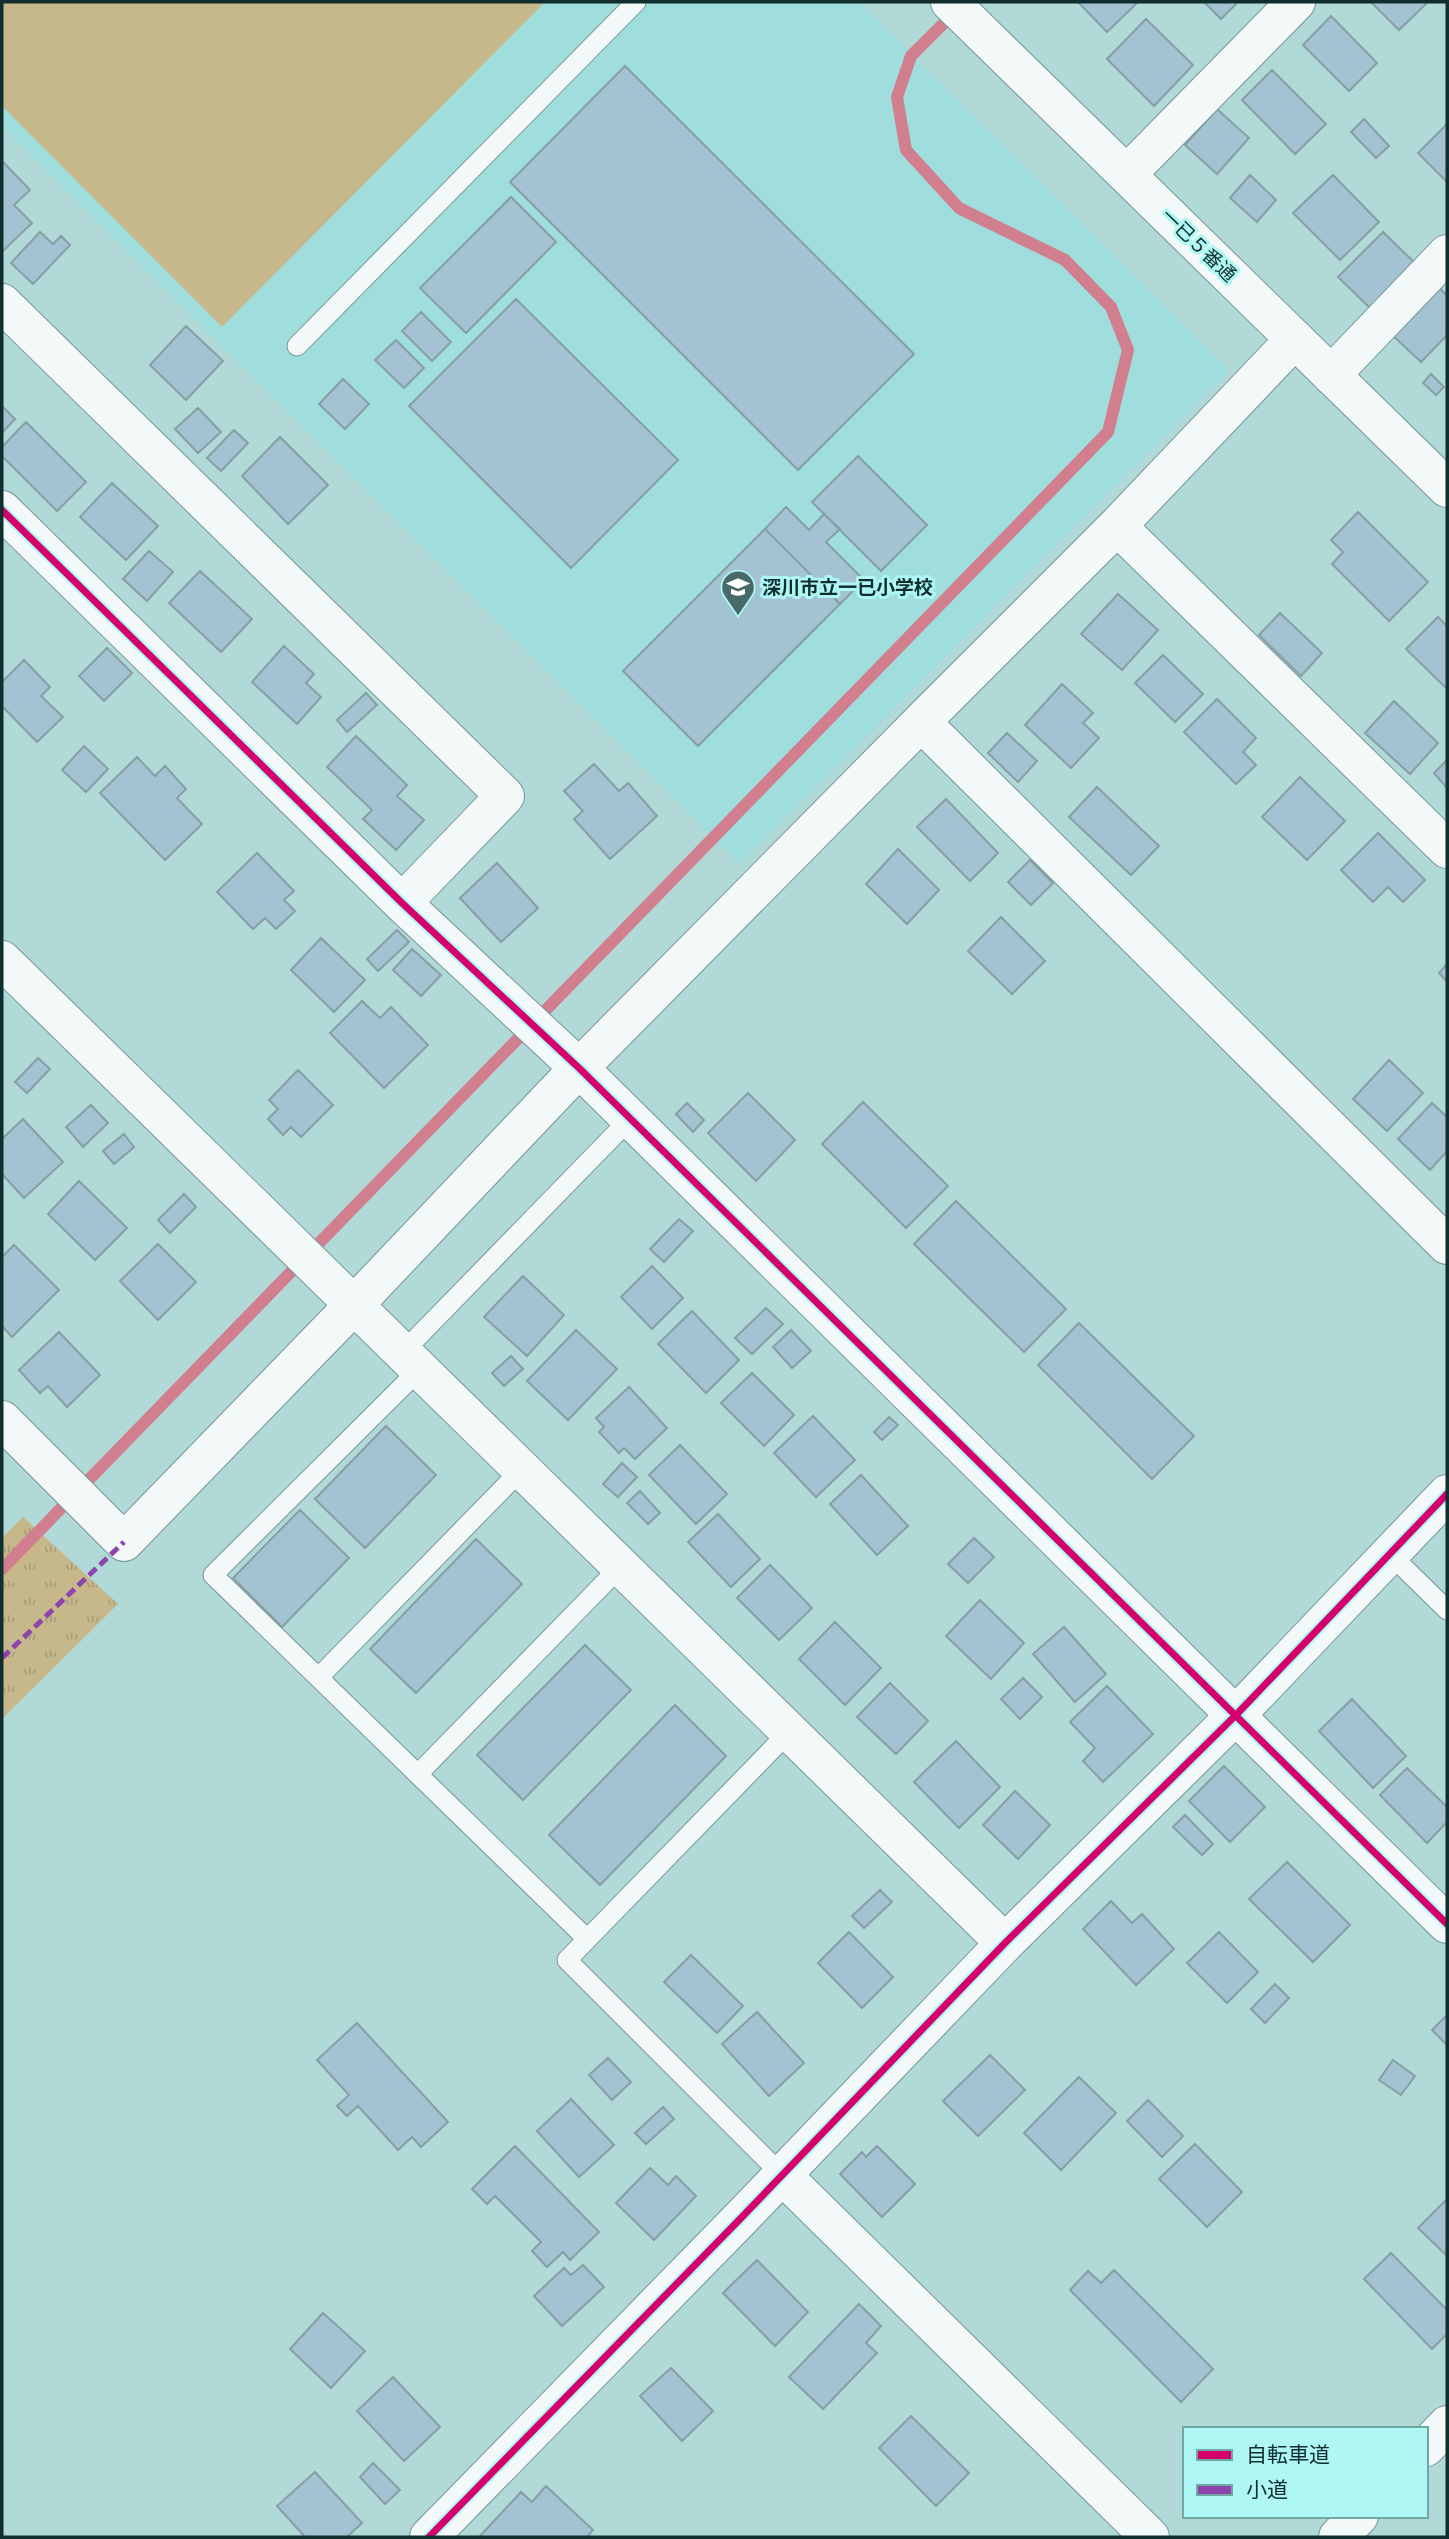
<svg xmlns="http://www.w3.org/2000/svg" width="1449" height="2539" viewBox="0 0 1449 2539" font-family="Raleway,'Noto Sans JP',sans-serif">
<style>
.built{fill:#9fdedd}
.grass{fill:url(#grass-tufts)}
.pitch{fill:#c6b88a}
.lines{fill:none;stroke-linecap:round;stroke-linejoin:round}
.stream{stroke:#d17f8e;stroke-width:12}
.building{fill:#a4c3d2;stroke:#869fa5;stroke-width:2}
.service-casing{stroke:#769695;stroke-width:21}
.minor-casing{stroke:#769695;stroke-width:40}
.tertiary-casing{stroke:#769695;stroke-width:40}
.trunk-casing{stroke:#769695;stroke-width:40}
.service{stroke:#f3f9f9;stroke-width:19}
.minor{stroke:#f3f9f9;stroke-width:38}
.tertiary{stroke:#f3f9f9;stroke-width:38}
.trunk{stroke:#f3f9f9;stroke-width:38}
.quiet{stroke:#8e44ad;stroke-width:5;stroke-dasharray:10 5;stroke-linecap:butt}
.cycleway-casing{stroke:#aef7f4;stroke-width:11}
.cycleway{stroke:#d6006c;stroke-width:7}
.labels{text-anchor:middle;stroke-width:6;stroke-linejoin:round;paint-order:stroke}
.street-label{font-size:19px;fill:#0f2e2d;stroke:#aef7f4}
.poi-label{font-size:19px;font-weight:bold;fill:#0f2e2d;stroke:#aef7f4;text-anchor:start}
</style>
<defs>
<pattern id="grass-tufts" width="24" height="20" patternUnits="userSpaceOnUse" patternTransform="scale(1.75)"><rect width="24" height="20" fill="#c6b88a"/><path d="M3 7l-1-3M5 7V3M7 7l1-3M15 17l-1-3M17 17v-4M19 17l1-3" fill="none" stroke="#a99e77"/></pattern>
</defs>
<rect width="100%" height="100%" fill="#b1d9d8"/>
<!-- built -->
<path class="built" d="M2,2h857l370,369 -490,493 -737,-737z"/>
<!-- grass -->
<path class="grass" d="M23,1517l95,87 -116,115v-181z"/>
<!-- pitch -->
<path class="pitch" d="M2,2h543l-323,325 -220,-221z"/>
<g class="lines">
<!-- stream -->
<path class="stream" d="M2,1569l1106,-1137 20,-82 -17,-43 -46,-47 -106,-52 -53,-58 -9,-53 14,-41 43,-43"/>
</g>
<!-- building -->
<path class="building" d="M1078,2h60l-31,30z
M1204,2h34l-17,17z
M1371,2h55l1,1 -28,27z
M1331,16l46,47 -28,28 -46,-46z
M1146,19l47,46 -39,41 -47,-47z
M625,66l289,288 -116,116 -288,-288z
M1272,70l54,54 -31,30 -53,-54z
M1217,109l32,29 -32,36 -32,-29z
M1364,119l25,27 -13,12 -25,-26z
M1447,124v58l-29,-29z
M2,161l28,29 -16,15 18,18 -30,29z
M1250,175l26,25 -19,22 -27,-24z
M1333,175l46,47 -39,38 -47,-47z
M511,197l45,45 -90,91 -46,-45z
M40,232l13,12 8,-8 9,9 -37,39 -22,-21z
M1383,232l33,32 -45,45 -33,-32z
M1437,285l10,11v39l-26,27 -31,-29z
M516,299l162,161 -107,108 -162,-162z
M421,312l30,30 -19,19 -30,-30z
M186,326l37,35 -37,39 -36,-35z
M396,340l28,28 -20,20 -29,-28z
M1431,374l13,13 -8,8 -13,-12z
M343,379l26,25 -24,25 -26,-25z
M3,407l12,12 -13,14v-25z
M198,408l23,24 -23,21 -23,-24z
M26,422l60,60 -29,29 -55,-55v-9z
M234,430l14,13 -27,28 -14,-13z
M280,437l48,48 -40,39 -46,-48z
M858,456l69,69 -46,46 -69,-69z
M112,483l46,43 -32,34 -46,-43z
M786,507l23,23 15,-16 16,15 -14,13 38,38 -24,24 -75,-75z
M1358,512l70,70 -39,39 -57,-57 11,-12 -12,-12z
M765,529l75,75 -142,142 -75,-75z
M149,551l24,21 -26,29 -24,-22z
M200,571l52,48 -31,33 -52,-49z
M1118,594l40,36 -36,40 -41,-36z
M1280,613l42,40 -21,23 -42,-41z
M1438,617l9,9v63l-41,-40z
M284,646l30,28 -8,9 15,14 -24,27 -45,-42z
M107,648l25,25 -28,28 -25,-25z
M1163,655l40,39 -28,28 -40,-39z
M24,660l26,27 -9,9 22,21 -26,25 -35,-36v-24z
M1062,684l31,29 -10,10 16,15 -28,30 -46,-43z
M366,693l11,12 -30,27 -10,-12z
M1217,699l39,39 -13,14 13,13 -20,19 -52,-52z
M1394,701l44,42 -28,31 -45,-41z
M1007,733l30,28 -19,21 -30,-29z
M356,736l51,49 -10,11 27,24 -28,30 -33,-31 9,-9 -45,-43z
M84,746l24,23 -22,23 -24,-22z
M137,757l18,19 10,-10 21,23 -9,9 25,26 -37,36 -65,-67z
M1447,760v28l-13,-15z
M594,764l25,27 9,-8 29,33 -47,43 -36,-40 9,-8 -19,-20z
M1300,777l45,44 -38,39 -45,-43z
M1097,787l62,59 -28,29 -62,-58z
M946,799l52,54 -28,28 -53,-54z
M1378,833l47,47 -22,22 -15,-15 -15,15 -32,-32z
M898,849l41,41 -32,34 -41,-40z
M257,853l37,38 -10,9 11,11 -19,18 -11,-11 -12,11 -36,-37z
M1030,860l23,23 -22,22 -23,-23z
M497,863l41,45 -37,34 -41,-44z
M1001,917l44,44 -33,33 -44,-43z
M397,930l12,12 -31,29 -11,-12z
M321,938l44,42 -31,32 -43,-42z
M412,949l29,26 -20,21 -28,-26z
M1447,964v18l-8,-9z
M362,1001l18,17 11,-11 37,38 -44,43 -54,-55z
M38,1058l12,11 -23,24 -12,-11z
M1389,1060l34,33 -36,38 -34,-32z
M298,1070l35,35 -32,32 -10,-10 -8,8 -15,-16 10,-10 -9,-9z
M748,1093l47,47 -39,41 -48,-48z
M863,1102l85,84 -42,42 -84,-84z
M687,1103l17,17 -11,12 -17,-18z
M1432,1103l15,14v34l-17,19 -32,-31z
M91,1105l17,18 -25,24 -17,-20z
M23,1119l40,43 -39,36 -22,-24v-35z
M124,1134l10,13 -20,17 -11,-13z
M79,1181l48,47 -32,32 -47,-46z
M184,1194l12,13 -26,26 -12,-13z
M956,1201l110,108 -42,43 -110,-108z
M679,1219l14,12 -29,31 -14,-13z
M158,1244l38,38 -38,38 -38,-39z
M14,1245l45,45 -47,47 -10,-11v-69z
M652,1266l31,32 -31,31 -31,-32z
M523,1276l41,39 -37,41 -43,-39z
M766,1308l17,16 -31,30 -17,-16z
M692,1311l47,49 -33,33 -48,-49z
M1079,1323l115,113 -42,43 -114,-114z
M576,1330l41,39 -49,51 -41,-39z
M791,1330l20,21 -19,17 -19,-21z
M59,1332l41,43 -33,32 -19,-21 -8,7 -21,-23z
M511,1356l12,13 -19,17 -12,-13z
M752,1373l42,42 -30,31 -43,-43z
M629,1387l38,41 -32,31 -11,-11 -5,5 -20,-21 5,-5 -8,-9z
M813,1416l42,44 -39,37 -42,-44z
M889,1417l9,8 -16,15 -8,-8z
M386,1426l50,49 -71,73 -50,-49z
M680,1445l47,49 -31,30 -47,-49z
M622,1463l15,14 -19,20 -15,-13z
M861,1475l47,51 -31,29 -47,-51z
M640,1491l20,22 -12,11 -21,-21z
M300,1510l49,48 -67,69 -49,-49z
M718,1514l42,45 -29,28 -43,-45z
M974,1538l20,19 -26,26 -20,-19z
M476,1539l46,45 -106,109 -46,-44z
M770,1565l42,43 -33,32 -42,-42z
M980,1600l44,43 -33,36 -45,-43z
M835,1622l46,46 -36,37 -46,-46z
M1064,1627l42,47 -31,28 -42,-48z
M585,1645l46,45 -108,110 -46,-45z
M1023,1678l19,19 -22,22 -19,-20z
M890,1683l38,38 -32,33 -39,-37z
M1107,1686l46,48 -50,48 -20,-21 12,-13 -25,-26z
M1352,1699l54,57 -33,32 -54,-57z
M675,1705l51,51 -126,129 -51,-50z
M956,1741l44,46 -41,41 -45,-46z
M1224,1766l41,41 -35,35 -41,-41z
M1407,1768l40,39v15l-20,21 -47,-48z
M1015,1791l35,34 -32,34 -35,-34z
M1185,1815l28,29 -11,11 -29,-28z
M1287,1862l63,63 -37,37 -64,-63z
M880,1890l12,12 -28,26 -12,-12z
M1111,1901l21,22 10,-9 32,35 -38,36 -53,-56z
M849,1932l44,45 -31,31 -44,-45z
M1219,1932l39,40 -31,31 -40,-40z
M691,1955l52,51 -26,27 -53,-51z
M1275,1984l14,14 -24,25 -14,-14z
M757,2012l47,51 -35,33 -47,-52z
M1447,2015v30l-15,-15z
M357,2023l91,99 -27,25 -9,-10 -14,13 -40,-44 -11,10 -10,-10 12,-11 -32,-35z
M990,2055l35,35 -47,46 -35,-35z
M608,2058l23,24 -19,18 -23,-25z
M1393,2060l22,16 -14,19 -22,-15z
M1079,2077l37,36 -55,57 -37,-37z
M571,2099l43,46 -35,32 -42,-46z
M1148,2100l35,36 -21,21 -35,-36z
M663,2107l11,12 -28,25 -11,-11z
M1195,2144l47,48 -35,35 -48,-48z
M515,2146l84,86 -29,28 -7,-8 -16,15 -15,-16 9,-9 -46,-46 -8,8 -15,-15z
M877,2146l38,38 -33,33 -42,-43 22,-22 4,5z
M650,2168l18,17 8,-9 20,20 -42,44 -38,-37z
M1447,2199v57l-29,-28z
M1391,2253l56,57v24l-15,15 -68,-70z
M757,2260l51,52 -33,34 -52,-53z
M583,2265l21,22 -42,39 -28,-30 30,-28 7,7z
M1114,2270l99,99 -32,33 -111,-112 18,-19 13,12z
M859,2304l22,22 -15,17 11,10 -54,56 -34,-32z
M323,2313l42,38 -34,37 -41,-39z
M671,2368l42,43 -31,30 -42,-45z
M393,2377l47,50 -36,34 -47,-50z
M911,2416l58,57 -33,33 -57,-58z
M373,2463l27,27 -15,14 -25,-27z
M315,2472l47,51 -15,14h-42l-28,-31z
M546,2486l47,44 -6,7h-108l42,-45 11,10z"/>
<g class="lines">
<!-- service casing -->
<g class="service-casing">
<path id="service" d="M297,346l339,-344
M403,1352l226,-232
M420,1369l-207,206 374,364
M1390,1554l57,56
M319,1677l203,-208
M418,1774l203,-208
M782,2175l-215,-215 222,-228"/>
</g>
<!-- minor casing -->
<g class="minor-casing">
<path id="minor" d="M1127,174l169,-172
M2,303l503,493 -103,107
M1295,339l-178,187 -196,196 526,523
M1331,375l116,-121
M2,510l400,393 177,165 868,856
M1117,526l330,323
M2,960l1003,983
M2,1420l122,122 229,-236 226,-238 342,-346
M782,2175l368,362
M429,2537l313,-320 263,-274 231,-228 211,-221"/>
</g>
<!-- tertiary casing -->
<g class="tertiary-casing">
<path id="tertiary" d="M950,2l497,486"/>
</g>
<!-- trunk casing -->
<g class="trunk-casing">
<path id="trunk" d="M1426,2447l21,-22
M1338,2537l21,-21"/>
</g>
<!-- service -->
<use href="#service" class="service"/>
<!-- minor -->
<use href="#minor" class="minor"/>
<!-- tertiary -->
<use href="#tertiary" class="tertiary"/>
<!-- trunk -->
<use href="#trunk" class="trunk"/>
<!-- quiet -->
<path class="quiet" d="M2,1658l122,-116"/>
<!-- cycleway casing -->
<g class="cycleway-casing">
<path id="cycleway" d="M2,510l400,393 177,165 868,856
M429,2537l313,-320 263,-274 231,-228 211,-221"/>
</g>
<!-- cycleway -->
<use href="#cycleway" class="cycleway"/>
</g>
<!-- icons -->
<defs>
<g id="school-pin" transform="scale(1.75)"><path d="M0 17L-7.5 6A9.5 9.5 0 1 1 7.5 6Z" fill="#486a69" stroke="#aef7f4"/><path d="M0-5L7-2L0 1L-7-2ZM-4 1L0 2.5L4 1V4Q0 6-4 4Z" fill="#fff"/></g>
</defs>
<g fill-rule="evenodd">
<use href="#school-pin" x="738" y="587"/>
</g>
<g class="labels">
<!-- street labels -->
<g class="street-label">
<text transform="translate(1199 245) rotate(44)" y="7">一已５番通</text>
</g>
<!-- poi labels -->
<g class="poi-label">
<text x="762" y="594">深川市立一已小学校</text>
</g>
</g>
<!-- border -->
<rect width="1449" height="2539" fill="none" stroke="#0f2e2d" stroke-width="7"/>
<!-- legend -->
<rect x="1183" y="2427" width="245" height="91" fill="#aef7f4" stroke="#6ea7a4" stroke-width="2"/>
<rect x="1197" y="2450" width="35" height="10" fill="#d6006c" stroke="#6ea7a4" stroke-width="2"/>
<text x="1246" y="2462" font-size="21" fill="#0f2e2d">自転車道</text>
<rect x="1197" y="2485" width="35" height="10" fill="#8e44ad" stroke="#6ea7a4" stroke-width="2"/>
<text x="1246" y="2497" font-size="21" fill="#0f2e2d">小道</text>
</svg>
